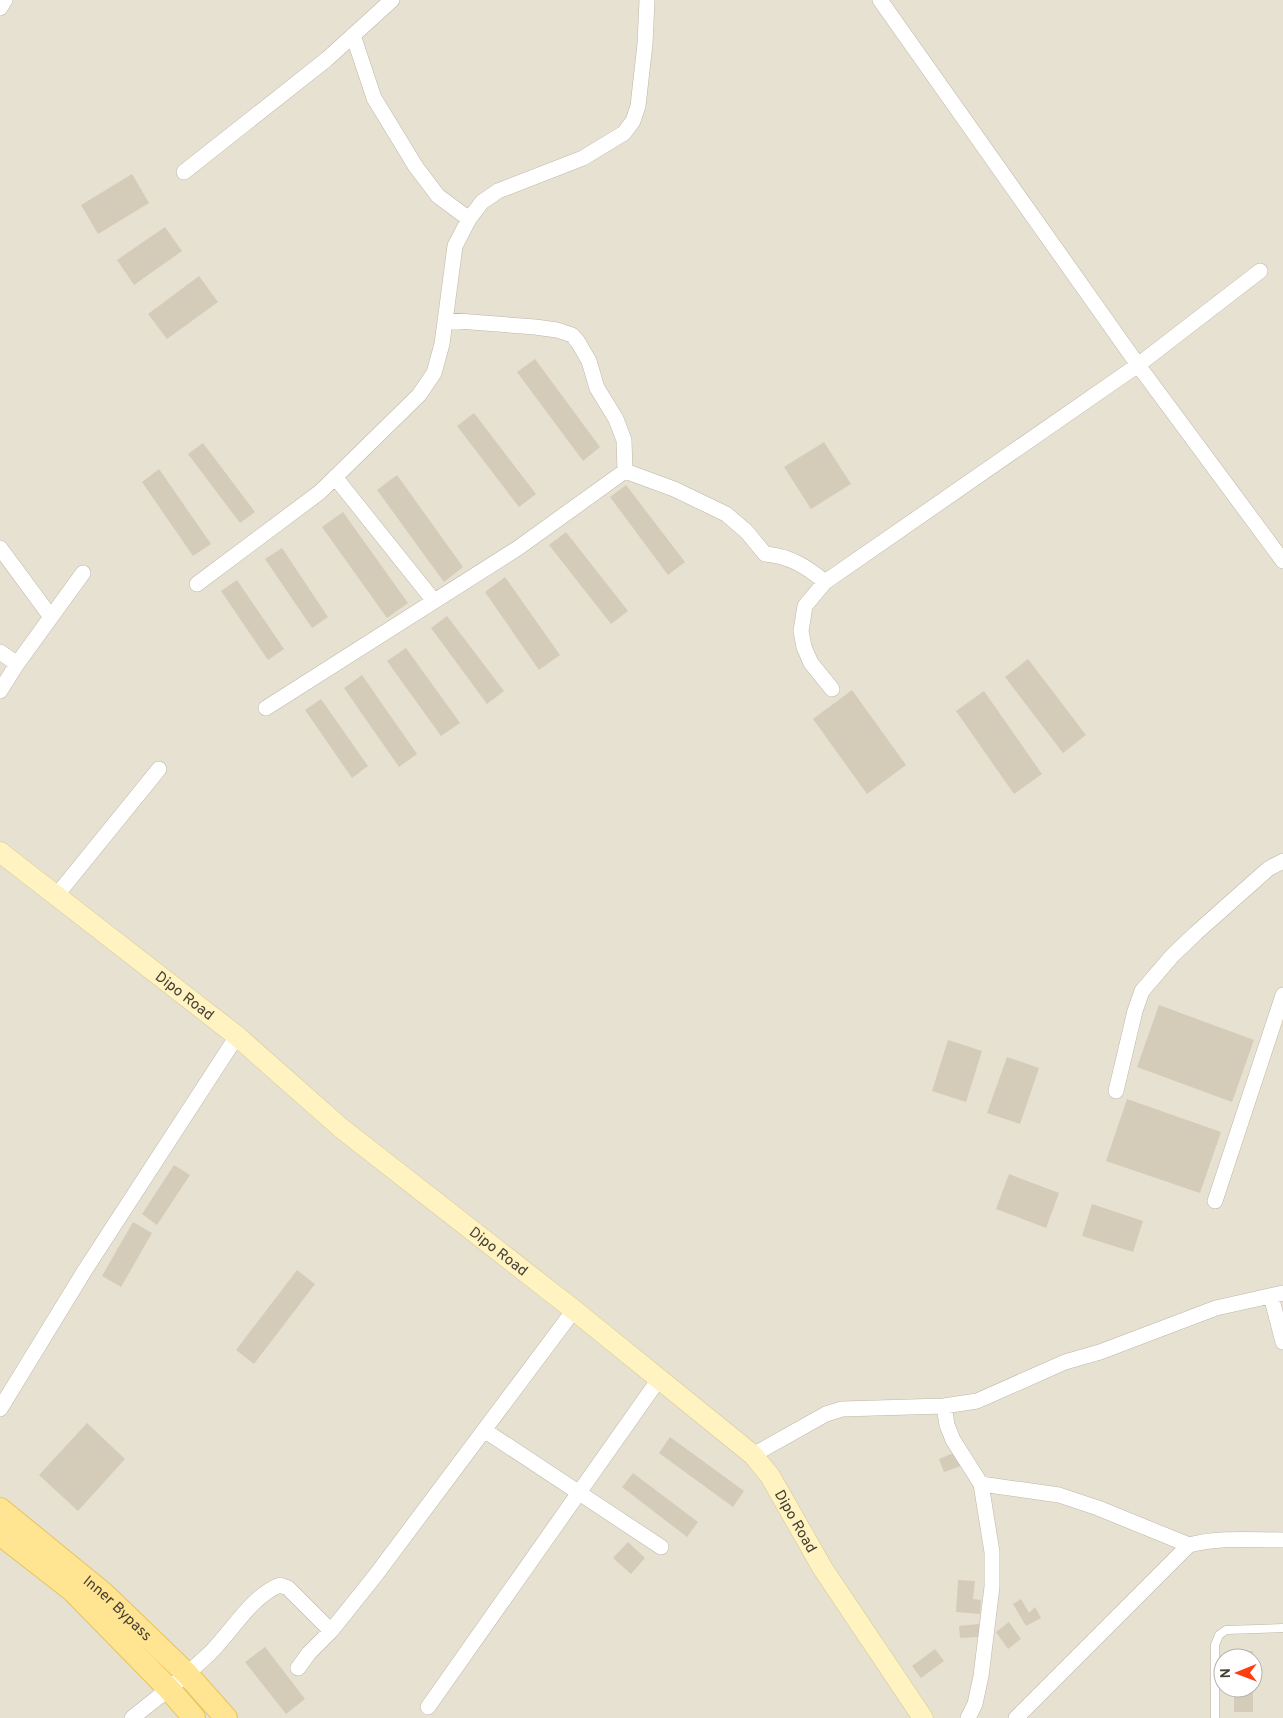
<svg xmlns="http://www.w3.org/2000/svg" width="1283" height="1718" viewBox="0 0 1283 1718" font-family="Overpass,sans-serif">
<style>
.residential{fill:#e7e1d2;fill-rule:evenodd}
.building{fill:#d5cbb9}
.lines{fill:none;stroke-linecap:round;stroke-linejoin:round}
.service-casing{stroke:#beb7a7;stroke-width:9}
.minor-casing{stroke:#beb7a7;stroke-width:16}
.secondary-casing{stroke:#d5c592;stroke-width:21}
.primary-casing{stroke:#e7c45e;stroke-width:24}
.service{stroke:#fff;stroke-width:8}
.minor{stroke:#fff;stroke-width:15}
.secondary{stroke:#fff3c2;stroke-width:20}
.primary{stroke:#ffe491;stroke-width:22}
.labels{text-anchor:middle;stroke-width:5;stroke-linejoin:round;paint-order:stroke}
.street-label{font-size:15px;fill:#453f34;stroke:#fff}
</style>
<rect width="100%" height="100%" fill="#f3efe4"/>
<!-- residential -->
<path class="residential" d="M0,0h1283v1718h-1283zM1223,1658h30v30h-30z"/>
<!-- building -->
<path class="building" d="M132,174l17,29 -51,31 -17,-29z
M165,227l17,24 -48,34 -17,-25z
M199,276l19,26 -51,37 -19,-25z
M535,359l65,88 -17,14 -66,-89z
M474,413l62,81 -17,13 -62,-81z
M824,442l27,42 -40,25 -27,-42z
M203,443l52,69 -15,11 -52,-69z
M159,469l52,75 -18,12 -51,-74z
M397,475l66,92 -19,15 -67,-92z
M626,485l59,77 -17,13 -58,-78z
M343,512l65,91 -21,15 -65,-91z
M566,532l62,79 -17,13 -62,-79z
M282,548l46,69 -16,11 -47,-69z
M505,577l55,78 -21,15 -54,-78z
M237,580l47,69 -16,11 -47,-69z
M447,616l57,75 -17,13 -56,-76z
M406,648l54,75 -19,13 -54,-75z
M1028,659l58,76 -23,18 -58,-76z
M362,675l55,79 -18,13 -55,-79z
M852,690l54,75 -39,29 -54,-75z
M984,691l58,83 -28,20 -58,-83z
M321,699l47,67 -16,12 -47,-68z
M1159,1005l95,35 -22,62 -95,-35z
M948,1040l34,11 -16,51 -34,-11z
M1007,1057l32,11 -19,56 -33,-11z
M1127,1099l94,33 -21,61 -94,-32z
M174,1165l16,10 -33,50 -15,-11z
M1009,1174l50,19 -13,35 -50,-19z
M1092,1204l51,17 -10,31 -51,-16z
M133,1222l19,11 -31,54 -19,-11z
M297,1270l18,14 -61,80 -18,-14z
M87,1423l38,36 -47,52 -39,-36z
M670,1437l74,54 -11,16 -74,-54z
M956,1452l5,14 -17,6 -5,-13z
M633,1473l65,49 -11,15 -65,-50z
M628,1542l17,16 -14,16 -18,-16z
M958,1580l17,1 -2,18 8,1 -1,14 -24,-2z
M1021,1599l8,14 6,-6 6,11 -15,8 -13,-22z
M1009,1622l12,17 -13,10 -12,-17z
M979,1624v13l-19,1 -1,-12z
M265,1647l40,52 -19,15 -41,-52z
M935,1649l9,12 -23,17 -9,-12z
M1253,1651v7h-19v-6z
M1234,1688h19v24h-19z"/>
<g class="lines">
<!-- service casing -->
<g class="service-casing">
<path id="service" d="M1215,1718v-73l4,-10 7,-5 57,-2"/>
</g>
<!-- minor casing -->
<g class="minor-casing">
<path id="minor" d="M880,0l258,365 145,196
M0,8l5,-8
M353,35l21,63 42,69 22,29 31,23
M184,172l143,-113 65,-59
M625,471l49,18 52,25 21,18 18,22c25,2 42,13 60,28
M335,477l99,124 -168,107 252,-160 107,-77 -1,-31 -8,-21 -19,-31 -8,-27 -11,-19 -6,-7 -15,-5 -22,-3 -90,-7
M0,548l51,69
M197,584l123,-92 99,-97 15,-22 8,-29 13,-98 14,-27 13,-17 16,-11 85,-33 41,-25 9,-12 5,-15 7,-62 2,-44
M0,652l17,12
M832,689l-21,-26 -7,-16 -3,-16 4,-25 20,-24 313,-217 122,-94
M0,691l17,-27 66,-91
M56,896l103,-127
M1116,1091l19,-80 7,-20 30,-35 24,-23 72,-64 15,-8
M1215,1201l68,-206
M1271,1296l12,46
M944,1406l3,19 6,15 28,44 11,68v35l-11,89 -6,28 -7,14
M0,1409l85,-139 152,-234
M484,1430l177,117
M753,1455l73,-41 16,-5 102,-3 33,-5 88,-39 35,-10 116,-44 67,-15
M981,1484l78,11 39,13 91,37
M298,1668l11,-15 22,-22 44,-55 199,-266
M428,1707l231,-328
M132,1718c26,-21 53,-41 77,-64 22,-21 42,-58 71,-69l8,3 43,43
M1016,1718l173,-173c30,-8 63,-5 94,-5"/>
</g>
<!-- secondary casing -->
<g class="secondary-casing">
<g id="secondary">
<path id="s1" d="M0,852l237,184 104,92 233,182 179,145 17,21 53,93 100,149"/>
</g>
</g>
<!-- primary casing -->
<g class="primary-casing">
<g id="primary">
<path id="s2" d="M0,1509l103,84 84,81 39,44"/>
<path d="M0,1534l72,56 97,99 25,29"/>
</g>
</g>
<!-- service -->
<use href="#service" class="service"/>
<!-- minor -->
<use href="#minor" class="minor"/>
<!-- secondary -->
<use href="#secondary" class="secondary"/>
<!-- primary -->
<use href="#primary" class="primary"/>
</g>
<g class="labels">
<!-- street labels -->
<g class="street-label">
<text dy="5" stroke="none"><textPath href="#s1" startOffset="234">Dipo Road</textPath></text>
<text dy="5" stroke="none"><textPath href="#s1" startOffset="639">Dipo Road</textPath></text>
<text dy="5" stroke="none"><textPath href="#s1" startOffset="1044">Dipo Road</textPath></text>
<text dy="5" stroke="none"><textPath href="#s2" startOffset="154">Inner Bypass</textPath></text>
</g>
</g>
<!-- north arrow -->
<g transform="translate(1238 1673) rotate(269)"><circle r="24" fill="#ffffff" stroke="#b5b2ae"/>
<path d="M0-4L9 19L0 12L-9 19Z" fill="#ff3d0f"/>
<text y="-8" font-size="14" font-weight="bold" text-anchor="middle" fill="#453f34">N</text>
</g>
</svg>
